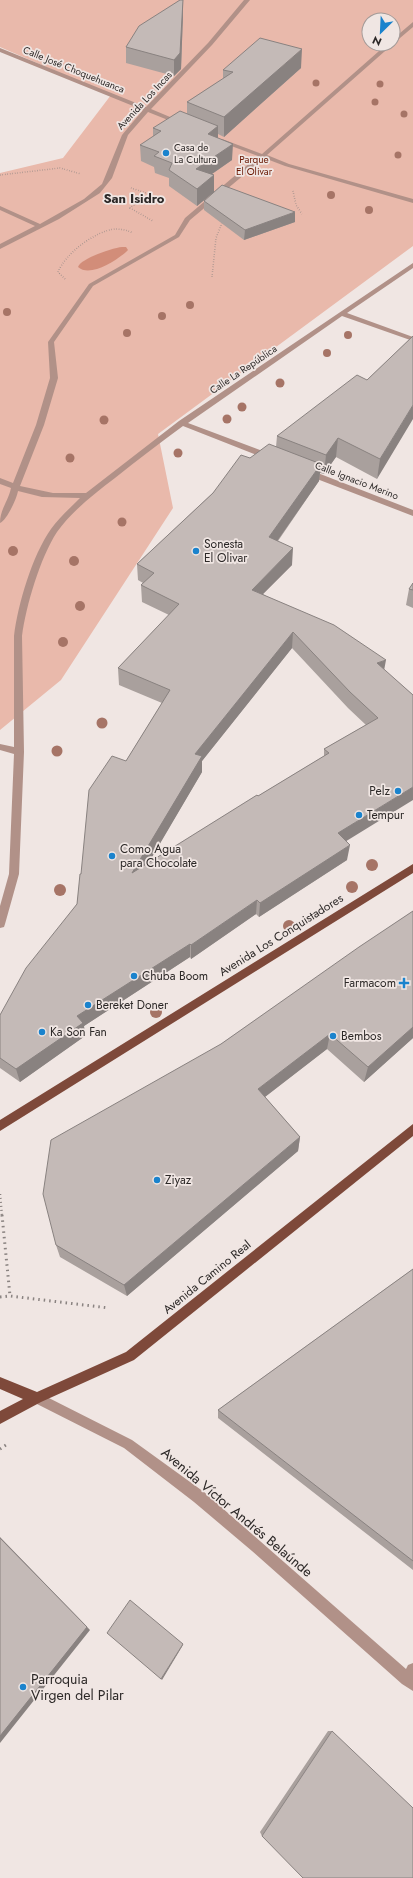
<svg xmlns="http://www.w3.org/2000/svg" width="413" height="1878" viewBox="0 0 413 1878" font-family="Jost,sans-serif">
<style>
.green{fill:#e9b9ab;fill-rule:evenodd}
.water{fill:#d28d79}
.lines{fill:none;stroke-linecap:round;stroke-linejoin:round}
.path-far2{stroke:#8a8381;stroke-width:1.5;stroke-dasharray:0.5 2;stroke-linecap:butt}
.path-far1{stroke:#8a8381;stroke-width:2.5;stroke-dasharray:1 3;stroke-linecap:butt}
.path{stroke:#8a8381;stroke-width:3;stroke-dasharray:1.5 4;stroke-linecap:butt}
.minor{fill:#b19188;fill-rule:evenodd}
.major{fill:#7e493a;fill-rule:evenodd}
.tree{fill:#a67466}
.wall{fill:#a9a09d;fill-rule:evenodd}
.shaded-wall{fill:#898280}
.building{fill:#c4bab7;stroke:#898280;fill-rule:evenodd}
.poi-dot{fill:#1a83cd;stroke:#f0e6e3;stroke-width:1.5}
.labels{text-anchor:middle;stroke-width:3.5;stroke-linejoin:round;paint-order:stroke}
.far-street-label{font-size:10px;fill:#2c2827;stroke:#f0e6e3}
.far-poi-label{font-size:10px;fill:#2c2827;stroke:#f0e6e3;text-anchor:start}
.far-park-label{font-size:10px;fill:#691600;stroke:#f0e6e3}
.poi-label{font-size:12px;fill:#2c2827;stroke:#f0e6e3;text-anchor:start}
.street-label{font-size:12px;fill:#2c2827;stroke:#f0e6e3}
.far-district-label{font-size:13px;font-weight:bold;fill:#2c2827;stroke:#f0e6e3}
.near-street-label{font-size:14px;fill:#2c2827;stroke:#f0e6e3}
.near-poi-label{font-size:14px;fill:#2c2827;stroke:#f0e6e3;text-anchor:start}
</style>
<rect width="100%" height="100%" fill="#f0e6e3"/>
<!-- green -->
<path class="green" d="M0,0h413v246l-255,188 15,74 -112,172 -61,50v-557l63,-15 48,-63 -111,-48zM369,20h24v24h-24z"/>
<!-- water -->
<path class="water" d="M122,247h4l2,3c-10,10 -38,28 -50,17 2,-8 34,-19 44,-20z"/>
<g class="lines">
<!-- path-far2 -->
<path class="path-far2" d="M0,175l60,-7 21,6
M131,188l18,6 -19,14 23,13
M293,191l3,14 6,9
M212,277l4,-39 6,-15
M65,279l-7,-7c7,-18 37,-41 57,-43 6,0 12,1 18,4"/>
<!-- path-far1 -->
<path class="path-far1" d="M0,1194l2,22"/>
<!-- path -->
<path class="path" d="M2,1215l8,81
M0,1297l10,-1 99,12
M0,1449l6,-4"/>
<!-- minor -->
<path class="minor" d="M244,0h6l-38,45 -61,64 31,13v2h-4l-30,-12 -20,23 -16,43 -12,15 -41,26 -59,30v-5l35,-18 -35,-16v-4l40,18 44,-25 18,-15 20,-49 21,-25 -143,-58v-4l146,59 62,-64z
M413,22v5l-20,17v-5z
M387,44h6l-126,111 22,9 124,35v4l-128,-37 -21,-8 -74,62 -11,17 -86,49 -39,56 4,36 -14,47 -24,61 33,7h33l93,-72 234,-158v5l-66,45 66,24v4l-71,-25 -154,107 85,32v4h-6l-84,-33c-23,17 -46,34 -68,52 -21,16 -43,33 -58,54 -17,26 -31,74 -35,104l2,116 -5,122 -14,50 -1,3 -4,1v-22l9,-32 5,-120 -14,-4v-6l14,3v-111c4,-32 18,-80 37,-107 8,-11 19,-21 29,-31l-38,-1 -24,-6c-1,7 -11,29 -18,32 0,-14 8,-21 11,-35l-11,-4v-6l13,5 23,-58 14,-47 -2,-36 41,-58 86,-49 10,-17 73,-62 -40,-15v-2h4l40,15z
M304,470h6l103,40v6l-109,-42z
M37,1392l95,48 72,52 202,177 2,-4 5,-2v28l-11,-7 -150,-133 -58,-49 -70,-54 -91,-46 -2,-4 2,-4z"/>
<!-- major -->
<path class="major" d="M413,864v9l-413,258v-11z
M413,1124v12l-279,224 -93,42 -41,22v-13l23,-12 -23,-10v-12l37,15 89,-40z"/>
</g>
<!-- trees -->
<g class="tree">
<circle cx="316" cy="83" r="3.5"/>
<circle cx="380" cy="84" r="3.5"/>
<circle cx="375" cy="102" r="3.5"/>
<circle cx="404" cy="114" r="3.5"/>
<circle cx="398" cy="155" r="3.5"/>
<circle cx="331" cy="195" r="4"/>
<circle cx="369" cy="210" r="4"/>
<circle cx="190" cy="305" r="4"/>
<circle cx="7" cy="312" r="4"/>
<circle cx="162" cy="316" r="4"/>
<circle cx="127" cy="333" r="4"/>
<circle cx="348" cy="335" r="4"/>
<circle cx="327" cy="353" r="4"/>
<circle cx="280" cy="383" r="4.5"/>
<circle cx="242" cy="407" r="4.5"/>
<circle cx="227" cy="419" r="4.5"/>
<circle cx="104" cy="420" r="4.5"/>
<circle cx="178" cy="453" r="4.5"/>
<circle cx="70" cy="458" r="4.5"/>
<circle cx="122" cy="522" r="4.5"/>
<circle cx="13" cy="551" r="5"/>
<circle cx="74" cy="561" r="5"/>
<circle cx="80" cy="606" r="5"/>
<circle cx="63" cy="642" r="5"/>
<circle cx="102" cy="723" r="5.5"/>
<circle cx="57" cy="751" r="5.5"/>
<circle cx="372" cy="865" r="6"/>
<circle cx="352" cy="887" r="6"/>
<circle cx="60" cy="890" r="6"/>
<circle cx="289" cy="926" r="6"/>
<circle cx="156" cy="1012" r="6"/>
</g>
<!-- wall -->
<path class="wall" d="M183,0v14l-2,55 -7,7 -48,-13v-16z
M301,68l-77,69 -6,-3v4l14,22 -20,14 2,1v17l-17,14 -28,-20v-8l-14,-5 -1,-6 -13,-6 -1,-16 13,-8v-9l34,-15v-11l36,-23v-9z
M204,201l91,21 -51,18 -40,-30z
M413,336l-36,143 -41,-22 -12,17 -4,-1 -1,8 -41,60 14,24 -29,29 121,76 29,25 -67,146 1,19 -88,57 -3,-3 -65,45 -1,-2 -106,69 1,10 -65,46 -20,-14v-53l77,-111 4,-30 45,-113 36,-58 -43,-18 -1,-17 51,-53 -27,-13 -1,-17 2,-2 -5,-3 -1,-16 113,-106 26,-11 1,-11 90,-56zM292,648l56,60 18,17 -42,24v7l-176,107 54,-91v-11z
M413,583v25l-7,-3 3,-16z
M413,911v127l-49,44 -37,-33 -62,48 35,40 -2,14 -171,145 -67,-39 -4,-12 165,-201z
M413,1269v301l-195,-152v-8z
M328,1731h4l-70,105 -2,-4z"/>
<!-- shaded-wall -->
<path class="shaded-wall" d="M183,0v14l-2,55 -7,7v-16z
M302,49l-1,19 -77,69v-20z
M218,126v16l-10,-8z
M233,144l-1,16 -36,25v-16z
M214,175v17l-17,14v-17z
M295,212v10l-51,18 1,-10z
M413,405v14l-36,60 3,-20z
M338,438l-2,19 -12,17 2,-19z
M321,464l-2,17 -51,73 1,-17z
M293,548l-1,17 -41,41 1,-16z
M293,632l-1,16 -90,113v11l-68,116 -2,-15 63,-119z
M386,660l-3,16 -6,-13z
M413,787v13l-78,48 3,-15z
M350,845l-3,15 -88,57 1,-14z
M257,900l-1,14 -65,45v-14z
M190,944v13l-106,69 1,10 -65,46 -4,-13 61,-53z
M413,1027v11l-49,44 4,-15z
M330,1034l-3,15 -70,54 1,-14z
M300,1137l-2,14 -171,145 -3,-11z
M0,1537l90,93 -90,113z
M183,1644v1l-21,35 -1,-1z"/>
<!-- building -->
<path class="building" d="M180,0h3l-3,53 -6,7 -48,-13 13,-21z
M260,38l42,11 -78,68 -37,-15 46,-30 -10,-2z
M180,111l38,15 -10,8 25,10 -37,25 18,6 -17,14 -28,-19 3,-7 -18,-7 5,-4 -19,-7 21,-14 -8,-3z
M222,185l73,27 -50,18 -41,-29z
M413,336v69l-33,54 -42,-21 -12,17 -49,-19 80,-61 10,5z
M269,444l52,20 -52,73 24,11 -41,42 82,35 52,35 -9,3 36,32v92l-75,46 12,12 -90,58 -3,-3 -66,45 -1,-1 -113,72 6,7 -67,46 -16,-11v-43l26,-47 51,-64 3,-30h1l8,-84 23,-34 14,5 44,-71 -52,-22 61,-64 -38,-19 13,-12 -17,-9 76,-71 28,-38 9,3zM293,632l57,60 28,26 -54,31 5,4 -71,43 -1,-1 -125,78 70,-117 -7,-2z
M413,583v7l-4,-1z
M413,911v116l-45,40 -38,-33 -72,55 42,48 -176,148 -68,-40 -13,-51 8,-54 170,-96 138,-97z
M413,1269v292l-195,-151z
M0,1538l87,89 -87,109z
M130,1600l53,44 -22,35 -54,-46z
M332,1731l81,77v70h-110l-41,-42z"/>
<!-- markers -->
<g class="poi-dot">
<circle cx="166" cy="153" r="4"/>
<circle cx="196" cy="551" r="4"/>
<circle cx="398" cy="791" r="4"/>
<circle cx="359" cy="815" r="4"/>
<circle cx="112" cy="856" r="4"/>
<circle cx="134" cy="976" r="4"/>
<path d="M402 977h4v4h4v4h-4v4h-4v-4h-4v-4h4z"/>
<circle cx="88" cy="1005" r="4"/>
<circle cx="42" cy="1032" r="4"/>
<circle cx="333" cy="1036" r="4"/>
<circle cx="157" cy="1180" r="4"/>
<circle cx="23" cy="1687" r="4"/>
</g>
<g class="labels">
<!-- far-street labels -->
<g class="far-street-label">
<text transform="translate(74 69) rotate(22)" y="4">Calle José Choquehuanca</text>
<text transform="translate(144 100) rotate(-47)" y="4">Avenida Los Incas</text>
<text transform="translate(243 369) rotate(-34)" y="4">Calle La República</text>
<text transform="translate(357 480) rotate(21)" y="4">Calle Ignacio Merino</text>
</g>
<!-- far-poi labels -->
<g class="far-poi-label">
<text x="174" y="151">Casa de<tspan x="174" dy="12">La Cultura</tspan></text>
</g>
<!-- far-park labels -->
<g class="far-park-label">
<text x="254" y="163">Parque<tspan x="254" dy="12">El Olivar</tspan></text>
</g>
<!-- poi labels -->
<g class="poi-label">
<text x="204" y="548">Sonesta<tspan x="204" dy="14">El Olivar</tspan></text>
<text x="390" y="795" text-anchor="end">Pelz</text>
<text x="367" y="819">Tempur</text>
<text x="120" y="853">Como Agua<tspan x="120" dy="14">para Chocolate</tspan></text>
<text x="142" y="980">Chuba Boom</text>
<text x="396" y="987" text-anchor="end">Farmacom</text>
<text x="96" y="1009">Bereket Doner</text>
<text x="50" y="1036">Ka Son Fan</text>
<text x="341" y="1040">Bembos</text>
<text x="165" y="1184">Ziyaz</text>
</g>
<!-- street labels -->
<g class="street-label">
<text transform="translate(281 935) rotate(-32)" y="4">Avenida Los Conquistadores</text>
<text transform="translate(207 1277) rotate(-39)" y="4">Avenida Camino Real</text>
</g>
<!-- far-district labels -->
<g class="far-district-label">
<text x="134" y="203">San Isidro</text>
</g>
<!-- near-street labels -->
<g class="near-street-label">
<text transform="translate(237 1512) rotate(40)" y="5">Avenida Víctor Andrés Belaúnde</text>
</g>
<!-- near-poi labels -->
<g class="near-poi-label">
<text x="31" y="1684">Parroquia<tspan x="31" dy="16">Virgen del Pilar</tspan></text>
</g>
</g>
<!-- north arrow -->
<g transform="translate(381 32) rotate(204)"><circle r="19" fill="#f0e6e3" stroke="#a29a98"/>
<path d="M0-3L7 15L0 10L-7 15Z" fill="#1a83cd"/>
<text y="-6" font-size="11" font-weight="bold" text-anchor="middle" fill="#2c2827">N</text>
</g>
</svg>
